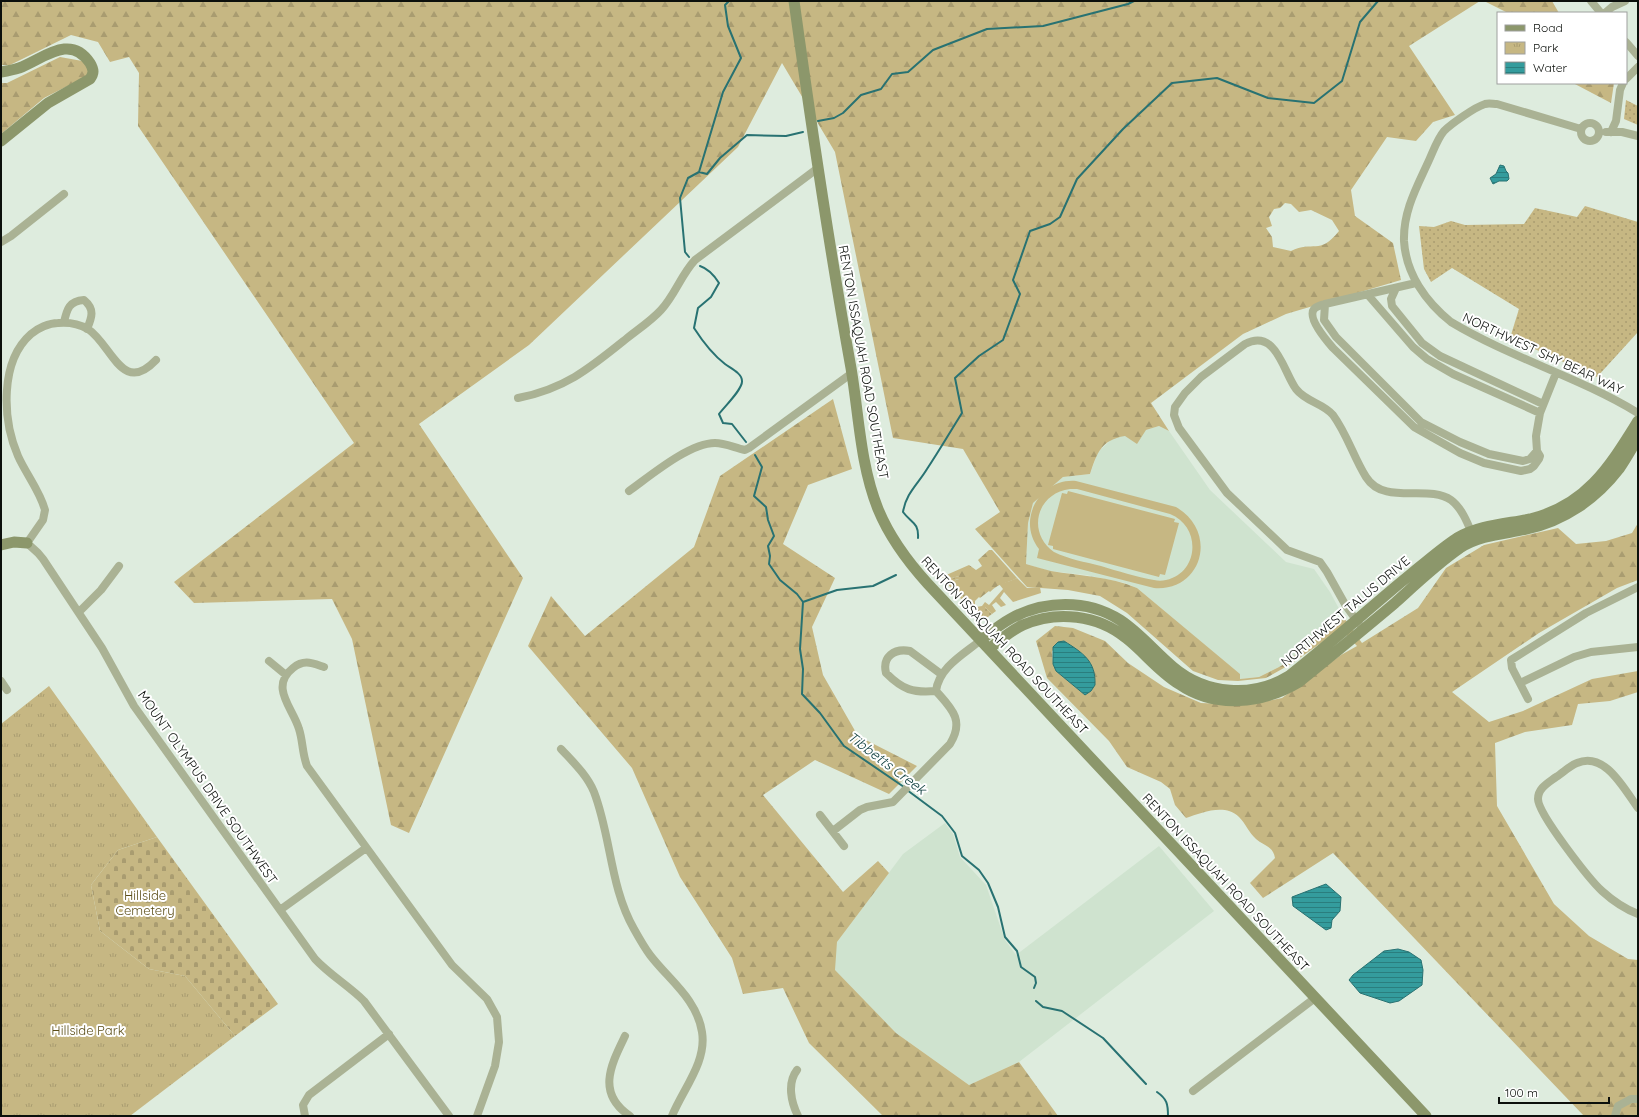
<svg xmlns="http://www.w3.org/2000/svg" width="1639" height="1117" viewBox="0 0 1639 1117" font-family="Quicksand,sans-serif">
<style>
.built{fill:#cfe3cf}
.grass{fill:url(#grass-dots)}
.forest{fill:url(#forest-firs);fill-rule:evenodd}
.cemetery{fill:url(#cemetery-stones)}
.park{fill:url(#park-tufts)}
.garden{fill:#c6b783;fill-rule:evenodd}
.water{fill:url(#water-rules);stroke:#287272}
.lines{fill:none;stroke-linecap:round;stroke-linejoin:round}
.stream{stroke:#287272;stroke-width:2}
.street{stroke:#aab294;stroke-width:8}
.secondary{stroke:#8c976b;stroke-width:11}
.labels{text-anchor:middle;stroke-width:4;stroke-linejoin:round;paint-order:stroke}
.street-label{font-size:13px;fill:#0c100c;stroke:#fff}
.park-label{font-size:13px;fill:#5b4d17;stroke:#fff}
.water-label{font-size:14px;font-style:italic;fill:#093a3a;stroke:#fff}
</style>
<defs>
<pattern id="grass-dots" width="8" height="8" patternUnits="userSpaceOnUse"><rect width="8" height="8" fill="#c6b783"/><path d="M2 2h.1M6 6h.1" fill="none" stroke="#a99c70" stroke-width="1.8" stroke-linecap="round"/></pattern>
<pattern id="forest-firs" width="22" height="20" patternUnits="userSpaceOnUse"><rect width="22" height="20" fill="#c6b783"/><path d="M5 1l3.5 6h-7zM16 11l3.5 6h-7z" fill="#a99c70"/></pattern>
<pattern id="cemetery-stones" width="16" height="16" patternUnits="userSpaceOnUse"><rect width="16" height="16" fill="#c6b783"/><path d="M2 7V4a2 2 0 0 1 4 0v3zM10 15v-3a2 2 0 0 1 4 0v3z" fill="#a99c70"/></pattern>
<pattern id="park-tufts" width="24" height="20" patternUnits="userSpaceOnUse"><rect width="24" height="20" fill="#c6b783"/><path d="M3 7l-1-3M5 7V3M7 7l1-3M15 17l-1-3M17 17v-4M19 17l1-3" fill="none" stroke="#a99c70"/></pattern>
<pattern id="water-rules" width="6" height="5" patternUnits="userSpaceOnUse"><rect width="6" height="5" fill="#349c9d"/><path d="M0 2.5h6" fill="none" stroke="#2a7e7e"/></pattern>
</defs>
<rect width="100%" height="100%" fill="#deecde"/>
<!-- built -->
<path class="built" d="M1159,426l10,5 41,59 76,72 28,7 16,23 14,26 -63,48 -22,11 -19,2 -1,-5 -102,-86 -12,-5 -39,-8 -37,-4 -23,-7 2,-41 5,-20 30,-26 27,-3 8,-22 15,-14 33,-8z
M945,823l8,11 7,23 26,28 19,55 11,15 143,-109 55,65 -195,151 -50,23 -73,-52 -62,-63 3,-28 66,-88z"/>
<!-- grass -->
<path class="grass" d="M1626,100l12,6v19l-14,-6z
M1585,206l53,16v110l-41,45 -87,-39 9,-29 -67,-41 -21,14 -7,-13 -5,-43 15,1 17,-6 14,4 59,-1 11,-16 42,9z
M944,576l8,2 7,-2v3l-4,1 -2,7 20,20h12l7,7 -8,6 -9,-6 -33,-36z"/>
<!-- forest -->
<path class="forest" d="M1,1h1479l-71,45 46,69 -22,7 -17,19 -29,-4 -36,53 4,26 38,27 8,37 -115,34 -43,20 -92,69 18,28 -10,-5 -13,4 -9,14 -12,-8c-24,4 -28,17 -35,38l-27,3 -30,26 -5,20 -2,41c8,2 16,5 25,7 29,5 58,5 86,17l103,86v5l19,-2 22,-11 63,-48 18,25 56,-35 28,-40 38,-23 74,-17 18,16 30,-3 26,-8 6,-10v57l-21,8 -78,45 -87,59 37,30 34,-11 69,-32 46,-8v21l-28,9 -32,3 -6,21 -47,7 -30,11 2,63 57,98 35,32 39,23 10,1v156h-54l-251,-263 -70,45 -13,-15 25,-25c-2,-12 -11,-12 -19,-19 -7,-6 -10,-15 -17,-22 -15,-14 -37,-4 -53,1l-11,-13 -5,-16 -9,-7 -34,-15 -18,-26 -62,-63 -11,-37 19,-15 18,2 32,13 23,22 36,24 37,16 47,2 34,-7 59,-43 16,-9 -16,-17 -50,35 -25,14 -28,3 -20,-1 -25,-9 -66,-58 -27,-17 -32,-6 -41,-3 -52,-58 25,-17 -37,-63 -70,-11 -58,-286 -53,-89 -44,84 -209,198 -110,79 104,154 -114,255 -18,-8 -39,-186 -20,-40 -138,4 -20,-21 180,-139 -216,-317 1,-53 -10,-16 -19,5 -12,-20 -27,-7 -61,30h-9zM1285,203l6,1 8,8 12,-2 21,10 7,11c-20,25 -26,9 -48,20l-18,-4 -1,-10 -6,-9 6,-2 -3,-9 5,-8 6,-1zM1064,642l20,13 1,40 -29,-24 -3,-7 -1,-13z
M1484,1h68l7,12h-51z
M60,57l28,5 5,11 -49,25 -43,36v-51h6z
M1573,83h41l-3,20z
M833,399l19,70 -44,16 -25,59 52,34 -23,49 11,48 35,61 59,30 -28,28 -74,-34 -52,35 80,97 35,-31 11,12 -52,69 -2,28 61,63 73,52 50,-23 39,54h-175l-74,-73 -26,-55 -40,6 -11,-36 -52,-81 -48,-109 -104,-122 23,-50 34,40 109,-89 26,-71z
M989,550h3l25,28c-11,6 -17,4 -27,14l-1,-1 -9,7 -1,-1 -4,4 -9,-1 -14,-16 1,-3 6,-2v-3l-7,2 -8,-2 25,-11 7,5 6,-4 -4,-6z"/>
<!-- cemetery -->
<path class="cemetery" d="M157,837l121,167 -43,32 -50,-60 -36,-7 -49,-38 -9,-46 27,-35z"/>
<!-- park -->
<path class="park" d="M49,686l108,151 -39,13 -27,35 9,46 49,38 36,7 50,60 -105,80h-129v-392z"/>
<!-- garden -->
<path class="garden" d="M1076,481l100,26c43,25 26,85 -22,81l-117,-30 2,-9c-23,-29 1,-71 37,-68zM1070,489h7l93,25c31,12 30,58 -4,66 -4,1 -8,1 -12,0 -18,-3 -36,-9 -53,-14 -16,-4 -33,-7 -47,-14 -28,-20 -17,-59 16,-63z
M1068,491l107,28 -1,3 5,1 -14,52 -5,-1 -1,3 -106,-28v-3l-5,-1 14,-52 5,1z
M1017,578l10,10 13,-1 1,6 -28,9 -9,-10 -4,6 6,7 -5,2 -5,-5 -4,3 4,6 -4,3 -7,-7 -9,2 -10,-9 9,1v4l1,2 6,-1 3,-4 4,3 14,-16 -4,-5 11,-3z"/>
<!-- water -->
<path class="water" d="M1500,165l4,1 2,5 2,2 1,6 -2,2h-8l-6,3 -3,-6 6,-4z
M1064,641c19,12 32,20 31,44l-4,6 -6,4 -29,-24 -3,-7v-17l5,-5z
M1326,884l15,13 -1,14 -8,9 -1,8 -5,2 -33,-24 -1,-9z
M1398,949l11,3 12,8 2,10 -1,15 -23,16 -9,2 -30,-10 -11,-13 4,-5 31,-24z"/>
<g class="lines">
<!-- stream -->
<path class="stream" d="M818,121l16,-3 9,-5 18,-18 20,-6 11,-15 16,-2 25,-22 54,-21 56,-3 85,-22 6,-3
M699,172l8,2 13,-16 27,-23 39,1 17,-4
M689,257l-4,-5 -5,-54 8,-20 11,-6 24,-80 18,-34 -13,-32 -3,-21 4,-4
M700,266c9,3 14,9 19,17l-8,14 -13,11 -4,20c9,14 18,26 31,36 5,4 17,9 17,17 1,8 -18,26 -23,33l4,9 9,1 14,18
M755,455l7,12 -8,29 12,11 2,13 6,16 -6,10 2,10 -1,8 11,16 17,14 6,8 -3,47 3,20 -1,25 18,19 24,33 60,41
M918,538c1,-16 -7,-15 -15,-26 3,-19 15,-28 24,-43 12,-18 23,-37 35,-56l-7,-35 24,-22 24,-16 17,-46 -7,-14 17,-49 20,-7 10,-7 17,-38 46,-50 49,-46 45,-5 51,20 46,5 28,-22 18,-59 18,-21
M803,602l34,-12 36,-4 23,-11
M907,790l35,26 13,17 7,23 17,14 9,13 10,24 7,30 12,14 4,16 14,10 1,6 -2,5
M1036,1001l7,6 19,4 41,27 43,46
M1157,1092c10,7 11,12 11,24"/>
<!-- street -->
<path class="street" d="M1591,1l10,12
M1605,13l7,-6 13,-6
M1626,42l12,14
M1626,79l12,-12
M1581 132a9 9 0 1 1 18 0a9 9 0 1 1-18 0Z
M1581,129l-84,-25c-4,0 -8,-1 -12,0 -10,3 -34,20 -41,27 -6,7 -10,18 -14,27 -12,27 -27,52 -26,83 2,33 22,61 47,81 60,36 128,55 187,91
M1606,132h16l16,4
M1611,132l5,-11 4,-31 3,-7
M1,242l10,-6 53,-42
M1416,283l-91,21c-4,1 -8,2 -11,5 -7,9 13,32 19,39l81,79 46,26 24,10 37,8 9,-2 4,-3 5,-7 1,-3 -3,-5 -1,-15 4,-23 16,-40
M1396,288l-5,11 1,7 30,37 18,13 103,48
M1368,295l45,52 14,12 26,15 87,39
M1325,304l-1,16 12,17 85,85 39,20 29,12 34,7 7,-2 7,-8
M64,322c3,-13 5,-21 20,-22 11,9 8,17 3,29
M156,360c-34,36 -44,-15 -68,-31 -9,-5 -20,-7 -30,-6 -9,0 -20,5 -27,11 -31,27 -29,85 -13,122 8,18 22,35 27,54l-2,10 -16,23 11,10 5,6 59,89 32,58 181,253c15,16 34,27 49,42l85,115
M518,398c47,-9 72,-30 108,-59 11,-9 25,-18 35,-29 14,-15 20,-35 34,-50l123,-92
M629,491c21,-15 60,-48 86,-48 10,0 20,5 30,7l4,-2 103,-75
M79,612l22,-22 18,-24
M1359,624l-13,-18 -19,-34 -7,-10 -33,-12 -60,-57 -48,-65 -5,-13 1,-8 10,-14 16,-16 44,-33c31,-16 38,27 51,45 10,13 27,14 37,26 14,19 21,43 33,62 18,29 62,7 85,23 11,8 17,24 22,36
M269,661l17,14
M324,667c-12,-4 -20,-8 -31,1 -24,19 0,40 6,61 4,12 3,24 8,37l145,199 35,34 10,18 2,25 -4,24 -18,50
M1,681l6,9
M1520,683l54,-26 17,-5 47,-5
M936,691c-23,2 -33,-1 -50,-18 -4,-16 8,-25 24,-22l31,23
M1528,699l-16,-31 -1,-8 75,-47 52,-26
M561,749c12,13 26,26 33,43 17,44 16,95 40,137 5,9 10,18 16,26 19,25 47,44 52,77 5,30 -19,57 -30,84
M1638,808c-14,-19 -33,-57 -61,-45 -8,3 -14,10 -21,14 -8,6 -18,11 -18,22 0,15 52,81 64,92 11,10 23,18 36,23
M820,815l24,31
M833,831l27,-21 7,-3 26,-5 57,-58c15,-24 1,-36 -14,-53 3,-24 28,-37 45,-51
M280,910l86,-62
M625,1036c-14,29 -29,57 5,80
M797,1070c-10,13 -6,32 1,46
M1193,1091l122,-93
M305,1116l-2,-11 6,-10 80,-61
M1615,1116l3,-10 13,-7h7"/>
<!-- secondary -->
<path class="secondary" d="M794,1c17,123 35,245 57,367 8,47 9,96 27,141 11,27 30,53 50,75l498,532
M1,72c6,-1 12,-2 18,-4 24,-9 51,-35 71,-5 4,7 4,10 0,16l-42,24 -47,38
M1,545l13,-3 13,1
M981,640c9,-7 18,-15 29,-21 34,-19 77,-20 110,1 20,13 35,32 53,47 33,28 80,31 116,9 38,-30 74,-62 111,-93 19,-15 37,-32 57,-45 22,-13 48,-14 73,-19 56,-13 80,-53 108,-98
M989,649c11,-9 21,-18 34,-24 34,-15 75,-10 103,13 18,14 33,34 53,46 36,25 83,20 120,-2 32,-26 64,-52 96,-79 21,-19 42,-39 65,-55 20,-13 44,-14 67,-19 37,-8 69,-30 92,-60 7,-10 13,-21 19,-31"/>
</g>
<g class="labels">
<!-- street labels -->
<g class="street-label">
<text transform="translate(1543 353) rotate(25)" y="5">NORTHWEST SHY BEAR WAY</text>
<text transform="translate(864 362) rotate(80)" y="5">RENTON ISSAQUAH ROAD SOUTHEAST</text>
<text transform="translate(1345 611) rotate(-40)" y="5">NORTHWEST TALUS DRIVE</text>
<text transform="translate(1005 645) rotate(47)" y="5">RENTON ISSAQUAH ROAD SOUTHEAST</text>
<text transform="translate(208 787) rotate(55)" y="5">MOUNT OLYMPUS DRIVE SOUTHWEST</text>
<text transform="translate(1226 882) rotate(47)" y="5">RENTON ISSAQUAH ROAD SOUTHEAST</text>
</g>
<!-- park labels -->
<g class="park-label">
<text x="145" y="900">Hillside<tspan x="145" dy="15">Cemetery</tspan></text>
<text x="88" y="1035">Hillside Park</text>
</g>
<!-- water labels -->
<g class="water-label">
<text transform="translate(887 763) rotate(37)" y="5">Tibbetts Creek</text>
</g>
</g>
<!-- border -->
<rect width="1639" height="1117" fill="none" stroke="#0c100c" stroke-width="4"/>
<!-- legend -->
<rect x="1497" y="12" width="130" height="72" fill="#ffffff" stroke="#9e9f9e"/>
<rect x="1505" y="25" width="20" height="6" fill="#8c976b" stroke="#9e9f9e"/>
<text x="1533" y="32" font-size="12" fill="#0c100c">Road</text>
<rect x="1505" y="42" width="20" height="12" fill="url(#park-tufts)" stroke="#9e9f9e"/>
<text x="1533" y="52" font-size="12" fill="#0c100c">Park</text>
<rect x="1505" y="62" width="20" height="12" fill="url(#water-rules)" stroke="#9e9f9e"/>
<text x="1533" y="72" font-size="12" fill="#0c100c">Water</text>
<!-- scale -->
<path d="M1499 1097v6h110v-6" fill="none" stroke="#0c100c" stroke-width="2"/>
<text x="1505" y="1097" font-size="12" fill="#0c100c" stroke="#ffffff" stroke-width="3" paint-order="stroke">100 m</text>
</svg>
